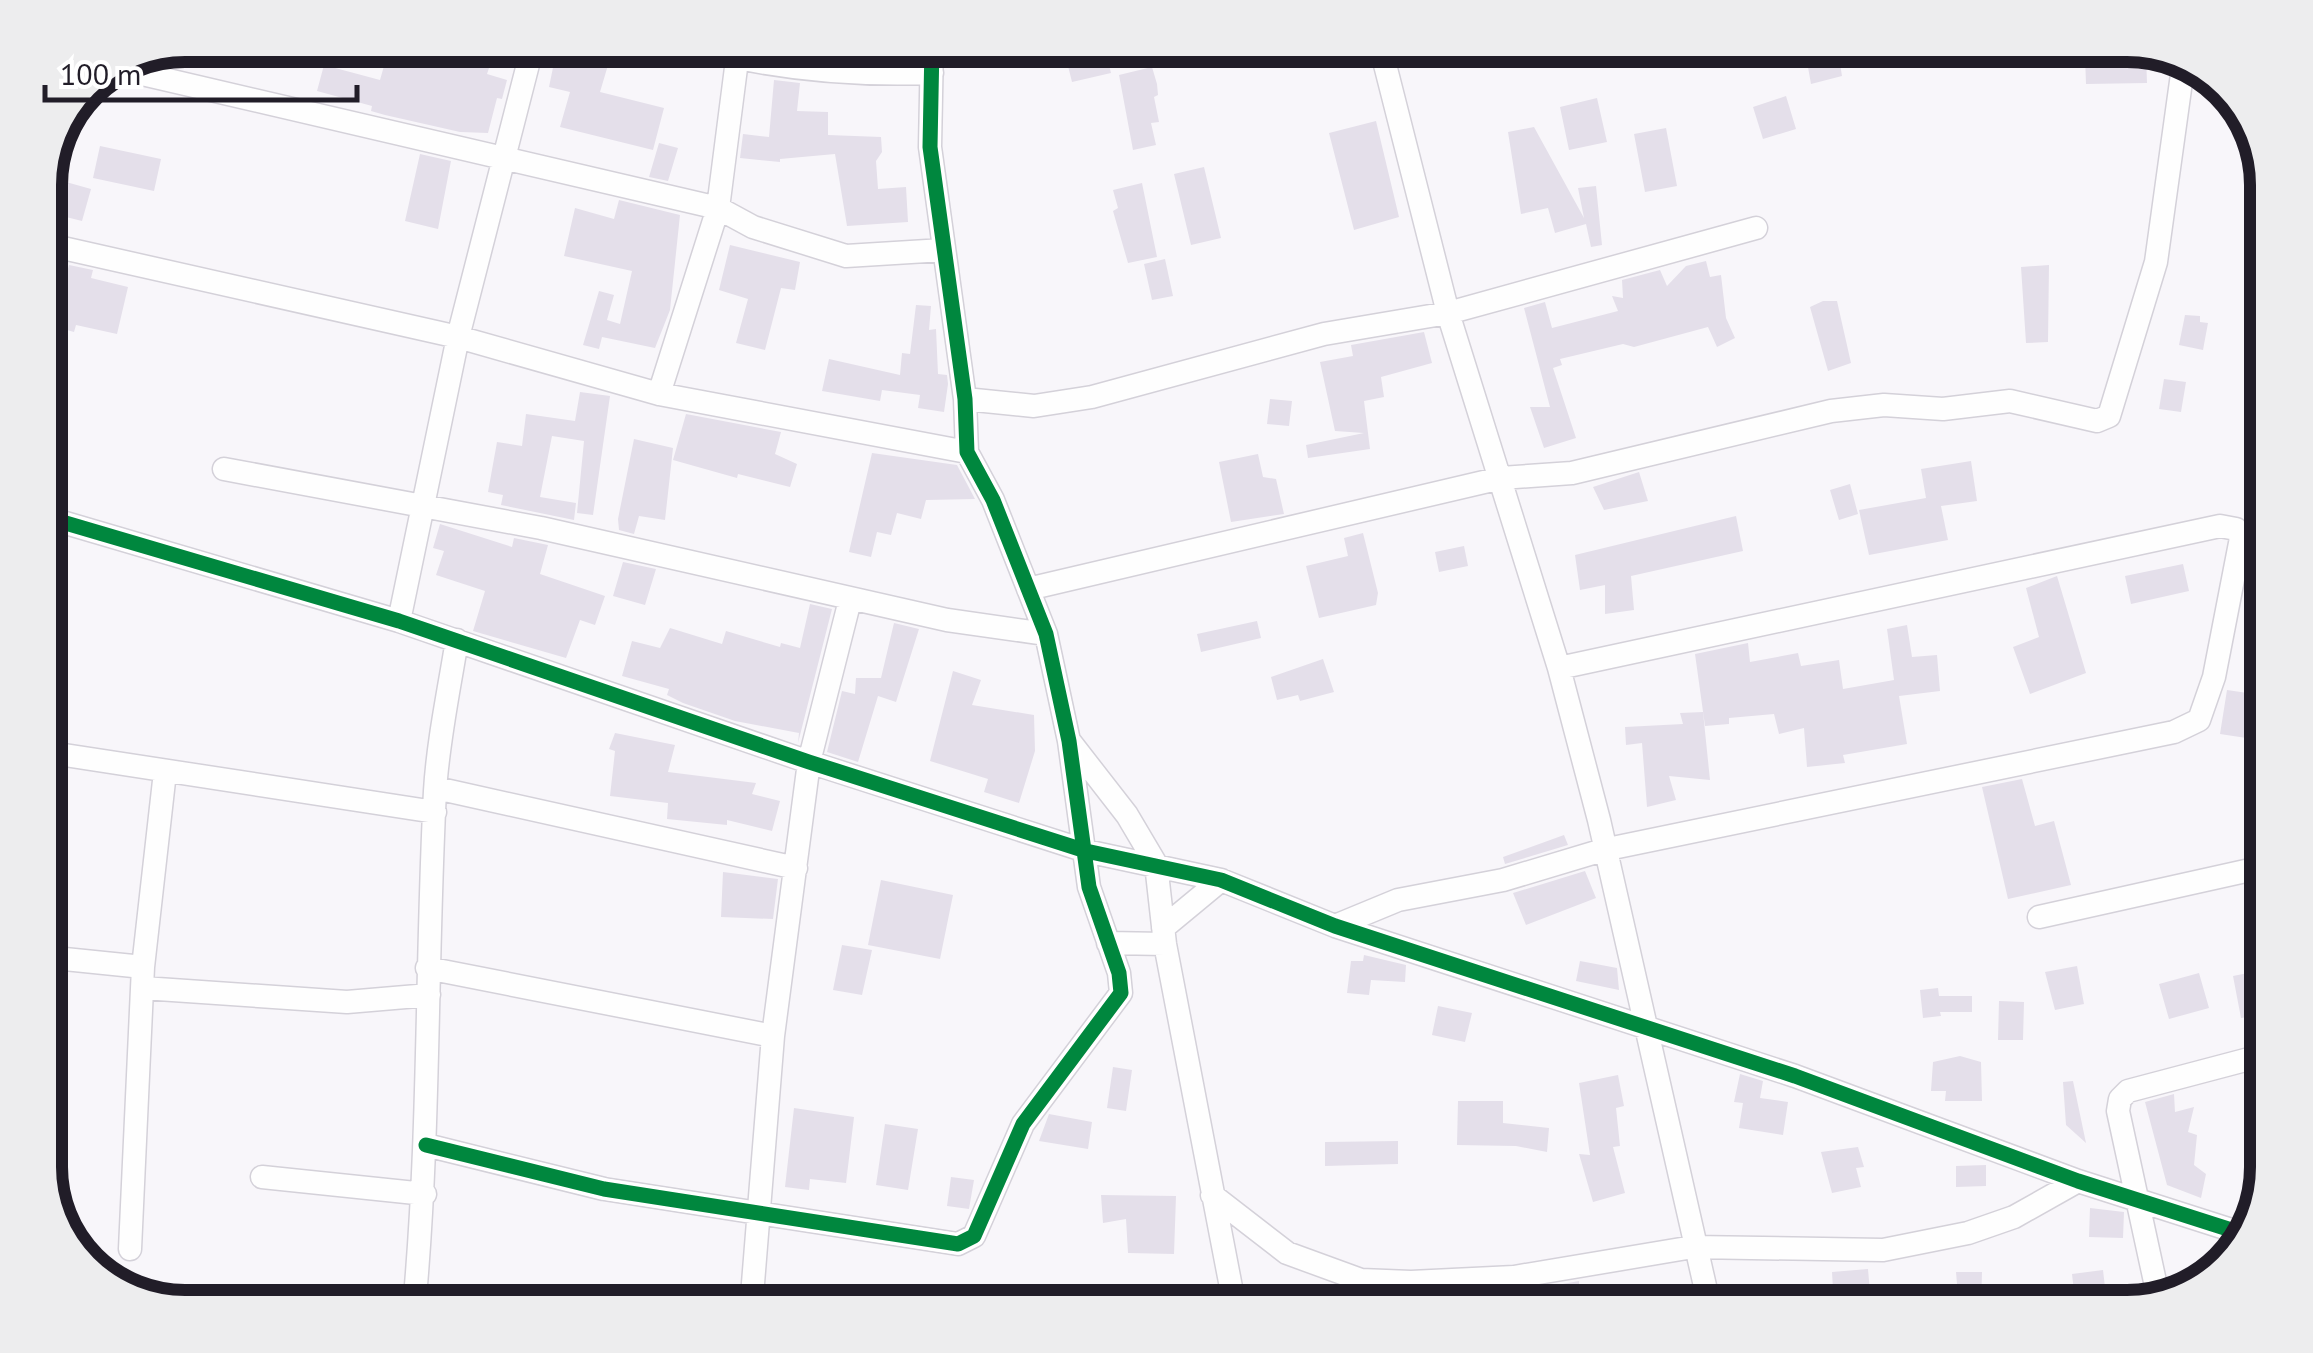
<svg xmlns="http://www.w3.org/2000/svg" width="2313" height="1353" viewBox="0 0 2313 1353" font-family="'PT Sans',sans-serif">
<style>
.building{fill:#e4dfea}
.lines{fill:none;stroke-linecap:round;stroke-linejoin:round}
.minor-casing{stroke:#d4d1d9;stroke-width:25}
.minor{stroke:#fefefe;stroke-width:22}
.cycleway-casing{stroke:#fff;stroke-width:21}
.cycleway{stroke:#00873e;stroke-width:15}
.rim{fill:none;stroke:#211d28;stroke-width:12}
</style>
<rect width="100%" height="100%" fill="#f8f6fa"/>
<!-- building -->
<path class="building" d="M390,45h59l-2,4 44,13 -4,12 20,6 -5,19 -5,-1 -9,35 -28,-1 -75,-17 -14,-4 1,-5 -55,-15 7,-26 56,15z
M584,45h30l-14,47 64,16 -11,42 -93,-23 10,-35 -21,-5 7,-34 23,7z
M1077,45h27l7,28 -39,9 -5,-20 13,-3z
M1804,45h33l5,31 -31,8z
M2146,55l1,28 -61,1 -1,-28z
M1152,67l5,17 1,11 -4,2 5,25 -8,1 5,22 -23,5 -14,-75z
M774,80l26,3 -3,28 31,1v23l53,2 1,15 -6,9 2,28 28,-2 2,35 -61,4 -12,-72 -55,5v3l-40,-4 3,-24 26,3z
M1786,96l10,33 -33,10 -10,-32z
M1597,98l10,44 -38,8 -9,-43z
M1376,121l23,96 -45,13 -25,-97z
M1534,127l50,91 -6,-30 18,-2 6,59 -11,2 -5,-23 -31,9 -7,-25 -27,6 -13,-82z
M1666,128l11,58 -32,6 -11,-58z
M659,143l19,5 -10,33 -19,-4z
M100,146l61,13 -7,32 -61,-13z
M420,154l31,7 -13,68 -33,-8z
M1204,167l17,71 -30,7 -17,-71z
M66,182l25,7 -9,32 -20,-5z
M1142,183l15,74 -29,6 -15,-52 5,-3 -5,-18z
M619,200l61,15 -10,95 -15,38 -53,-11 -3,12 -16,-4 16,-54 15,4 -7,25 13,4 12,-53 -68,-15 11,-48 39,11z
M730,245l70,17 -5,28 -14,-2 -16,62 -29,-7 12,-44 -29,-9z
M1165,259l8,37 -21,4 -8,-36z
M1706,261l4,16 11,-2 5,43 9,20 -18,9 -9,-20 -74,20 -11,-3 -63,15 2,6 -9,3 23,70 -32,10 -14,-41h20l-26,-99 21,-6 7,26 66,-17 -6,-15 11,2 -1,-18 38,-10 7,16 19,-20z
M69,265l24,5 -2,8 37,9 -11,47 -41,-9 -2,7 -21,-6z
M2049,265l-1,77 -22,1 -5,-76z
M1823,301h14l14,62 -23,8 -18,-64z
M916,305l15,1 -2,24 7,-1 2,45 9,1 1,9 -4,28 -26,-4 2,-13 -38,-5 -2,11 -58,-10 7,-32 71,16 2,-22 8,1z
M2185,315l15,1v6l8,1 -5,27 -24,-5z
M1424,332l8,31 -51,14 3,20 -20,4 6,48 -62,9 -2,-13 58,-12 -29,-2 -15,-69 33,-6 -2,-11z
M2164,379l22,3 -5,30 -22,-3z
M580,392l30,4 -17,119 -16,-2 7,-72 -32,-5 -12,61 36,6 -2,17 -73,-15 2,-10 -15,-3 9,-50 25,4 4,-32 49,7z
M1270,399l22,2 -3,25 -22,-2z
M686,414l95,18 -6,22 22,10 -7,23 -52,-13 -1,4 -64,-18z
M634,439l39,9 -8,72 -26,-4 -5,18 -15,-4 -1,-11z
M872,453l85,12 18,34 -49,1 -5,19 -24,-6 -6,22 -14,-3 -6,25 -22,-5z
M1258,454l5,23 13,2 8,35 -53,8 -12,-60z
M1971,461l6,40 -36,5 7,34 -79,15 -10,-45 67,-12 -5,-29z
M1639,472l9,29 -44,9 -11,-23z
M1850,484l8,30 -19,6 -9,-30z
M1736,516l7,35 -112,25 3,34 -29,4v-29l-25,5 -5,-35z
M440,524l72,23 2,-9 34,7 -8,29 65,22 -10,29 -15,-5 -14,38 -93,-27 12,-40 -49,-16 8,-24 -11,-3z
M1363,533l15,60 -2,12 -57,13 -13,-52 42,-10 -4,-18z
M1464,546l4,20 -29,6 -4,-20z
M623,562l33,7 -11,36 -32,-9z
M2183,564l6,27 -58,13 -6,-28z
M2057,576l29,97 -56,21 -17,-47 26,-10 -13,-49z
M810,604l22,5 -34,134 1,-10 -64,-12 -52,-18 -16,-8 2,-6 -47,-13 10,-35 28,7 10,-20 52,16 4,-13 54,16 1,-4 19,5z
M1257,621l4,17 -60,14 -4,-18z
M894,623l25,6 -23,73 -18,-6 -20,66 -31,-10 15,-61 13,3 1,-16h25z
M1907,625l5,32 25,-2 3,36 -41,5 8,48 -64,11 2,8 -38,4 -3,-39 -25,6 -5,-20 -45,4v6l-24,2 -10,-72 53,-11 2,19 48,-9 3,13 38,-6 4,29 51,-9 -7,-51z
M1323,659l11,33 -34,9 -2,-6 -21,5 -6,-23z
M953,671l28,9 -9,25 62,10 1,36 -16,52 -35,-11 4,-13 -58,-18z
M2227,690l34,5 -8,44 -33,-5z
M1703,712l7,68 -41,-4 7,24 -29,7 -5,-64 -16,2 -1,-18 58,-3 -3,-11z
M615,733l60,12 -7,27 88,11 -4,11 28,7 -8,30 -45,-11v5l-60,-6 1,-16 -58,-7 5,-45 -6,-2z
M2022,779l13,47 19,-5 17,64 -63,14 -26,-112z
M1564,835l4,10 -63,19 -2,-7z
M1585,871l11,27 -70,27 -13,-32z
M723,872l55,7 -5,40 -52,-2z
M881,880l72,15 -13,64 -72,-14z
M842,945l30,5 -10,45 -29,-5z
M1364,955l42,10 -1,17 -34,-2 -2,15 -22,-2 4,-32h12z
M1580,961l37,7 2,22 -43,-9z
M2077,966l7,38 -29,6 -10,-38z
M2268,969v45l-27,4 -8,-42z
M2199,973l10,35 -40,11 -10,-35z
M1938,988l1,8h33v16h-32l1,4 -18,2 -3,-28z
M1999,1001l25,1 -1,38h-25z
M1438,1006l34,7 -7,29 -33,-7z
M1960,1056l21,6 1,39h-37l1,-10h-15l2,-29z
M1113,1067l19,3 -6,41 -19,-3z
M1740,1074l23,7 -3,17 28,4 -5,33 -44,-7 4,-25 -9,-1z
M1618,1075l6,31 -8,2 4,38 -7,1 12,46 -32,9 -14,-48 11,1 -11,-72z
M2073,1081l13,62 -20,-18 -3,-43z
M2174,1094l1,18 19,-5 -6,25 9,3 -3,30 12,9 -5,24 -34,-13 -22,-83z
M1458,1101h45v22l46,5 -2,24 -31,-6 -59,-1z
M794,1108l60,9 -8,66 -36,-4 -1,11 -24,-3z
M1049,1114l43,8 -4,27 -49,-8z
M885,1124l33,5 -10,61 -32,-5z
M1398,1141v23l-73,2v-24z
M1858,1147l6,20 -8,1 5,19 -29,6 -11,-41z
M1986,1165v21l-30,1v-21z
M951,1177l23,3 -5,29 -22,-3z
M1101,1195l75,1 -2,58 -46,-1 -2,-34 -23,4z
M2090,1208l34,4 -1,26 -34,-1z
M1868,1269l3,35 -37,3 -2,-35z
M2103,1270l3,26 -31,4 -3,-26z
M1956,1272h26l-1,36h-22z
M1579,1281v27h-33v-21z"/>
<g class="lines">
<!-- minor casing -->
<g class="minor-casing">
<path id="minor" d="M687,45c81,24 161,31 245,28
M1380,45l68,268 111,355 40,152 111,488
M125,70l593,138 35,19 93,29 97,-6
M2182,71l33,10
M45,244l413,93 201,57 308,58
M659,394l59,-186 19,-148
M965,399l69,7 58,-9 232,-63 124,-21 308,-85
M224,469l317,59 406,92 99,14
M52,519l347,102 410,141 277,89 135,29 114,46 460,150 283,105 172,55
M1028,589l473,-111 71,-5 259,-62 53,-6 59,4 67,-8 87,20 12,-5 47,-154 28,-202
M399,621l59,-284 75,-292
M1071,743l56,72 29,49 9,80 70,364
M45,752l390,60
M436,788l360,80
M2039,917l229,-51
M1335,926l63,-26 105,-20 100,-30 571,-118 25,-12 15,-43 27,-139 -5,-9 -16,-3 -661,142
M1163,928l58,-48
M1108,943l57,1
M45,957l98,10
M427,968l346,68
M143,988l204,14 82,-7
M426,1145l178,44 354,55 16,-8 49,-112 98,-131 -2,-20 -30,-86 -20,-146 -23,-107 -53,-134 -26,-48 -2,-53 -35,-252 2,-102
M262,1177l163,17
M1212,1195l75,58 74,27 50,2 103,-5 179,-30 190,3 85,-17 46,-16 64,-36
M130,1249l13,-282 22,-195
M2159,1300l-41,-189 2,-12 8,-8 140,-37
M414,1308c16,-172 12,-344 21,-517 3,-50 14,-101 22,-151
M751,1308l22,-272 36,-274 41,-162"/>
</g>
<!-- minor -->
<use href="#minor" class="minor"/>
<!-- cycleway casing -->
<g class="cycleway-casing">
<path id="cycleway" d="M52,519l347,102 410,141 277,89 135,29 114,46 460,150 283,105 172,55
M426,1145l178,44 354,55 16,-8 49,-112 98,-131 -2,-20 -30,-86 -20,-146 -23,-107 -53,-134 -26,-48 -2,-53 -35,-252 2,-102"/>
</g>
<!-- cycleway -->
<use href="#cycleway" class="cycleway"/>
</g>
<!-- crop -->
<path d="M0 0H2313V1353H0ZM185 62H2127A123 123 0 0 1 2250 185V1167A123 123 0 0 1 2127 1290H185A123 123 0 0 1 62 1167V185A123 123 0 0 1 185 62Z" fill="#ededee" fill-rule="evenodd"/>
<path class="rim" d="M185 62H2127A123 123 0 0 1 2250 185V1167A123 123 0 0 1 2127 1290H185A123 123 0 0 1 62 1167V185A123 123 0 0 1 185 62Z"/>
<!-- scale -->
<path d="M45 85v15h312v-15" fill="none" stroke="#211d28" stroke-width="5"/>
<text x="60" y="85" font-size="30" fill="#211d28" stroke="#ffffff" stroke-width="8" paint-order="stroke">100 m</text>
</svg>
